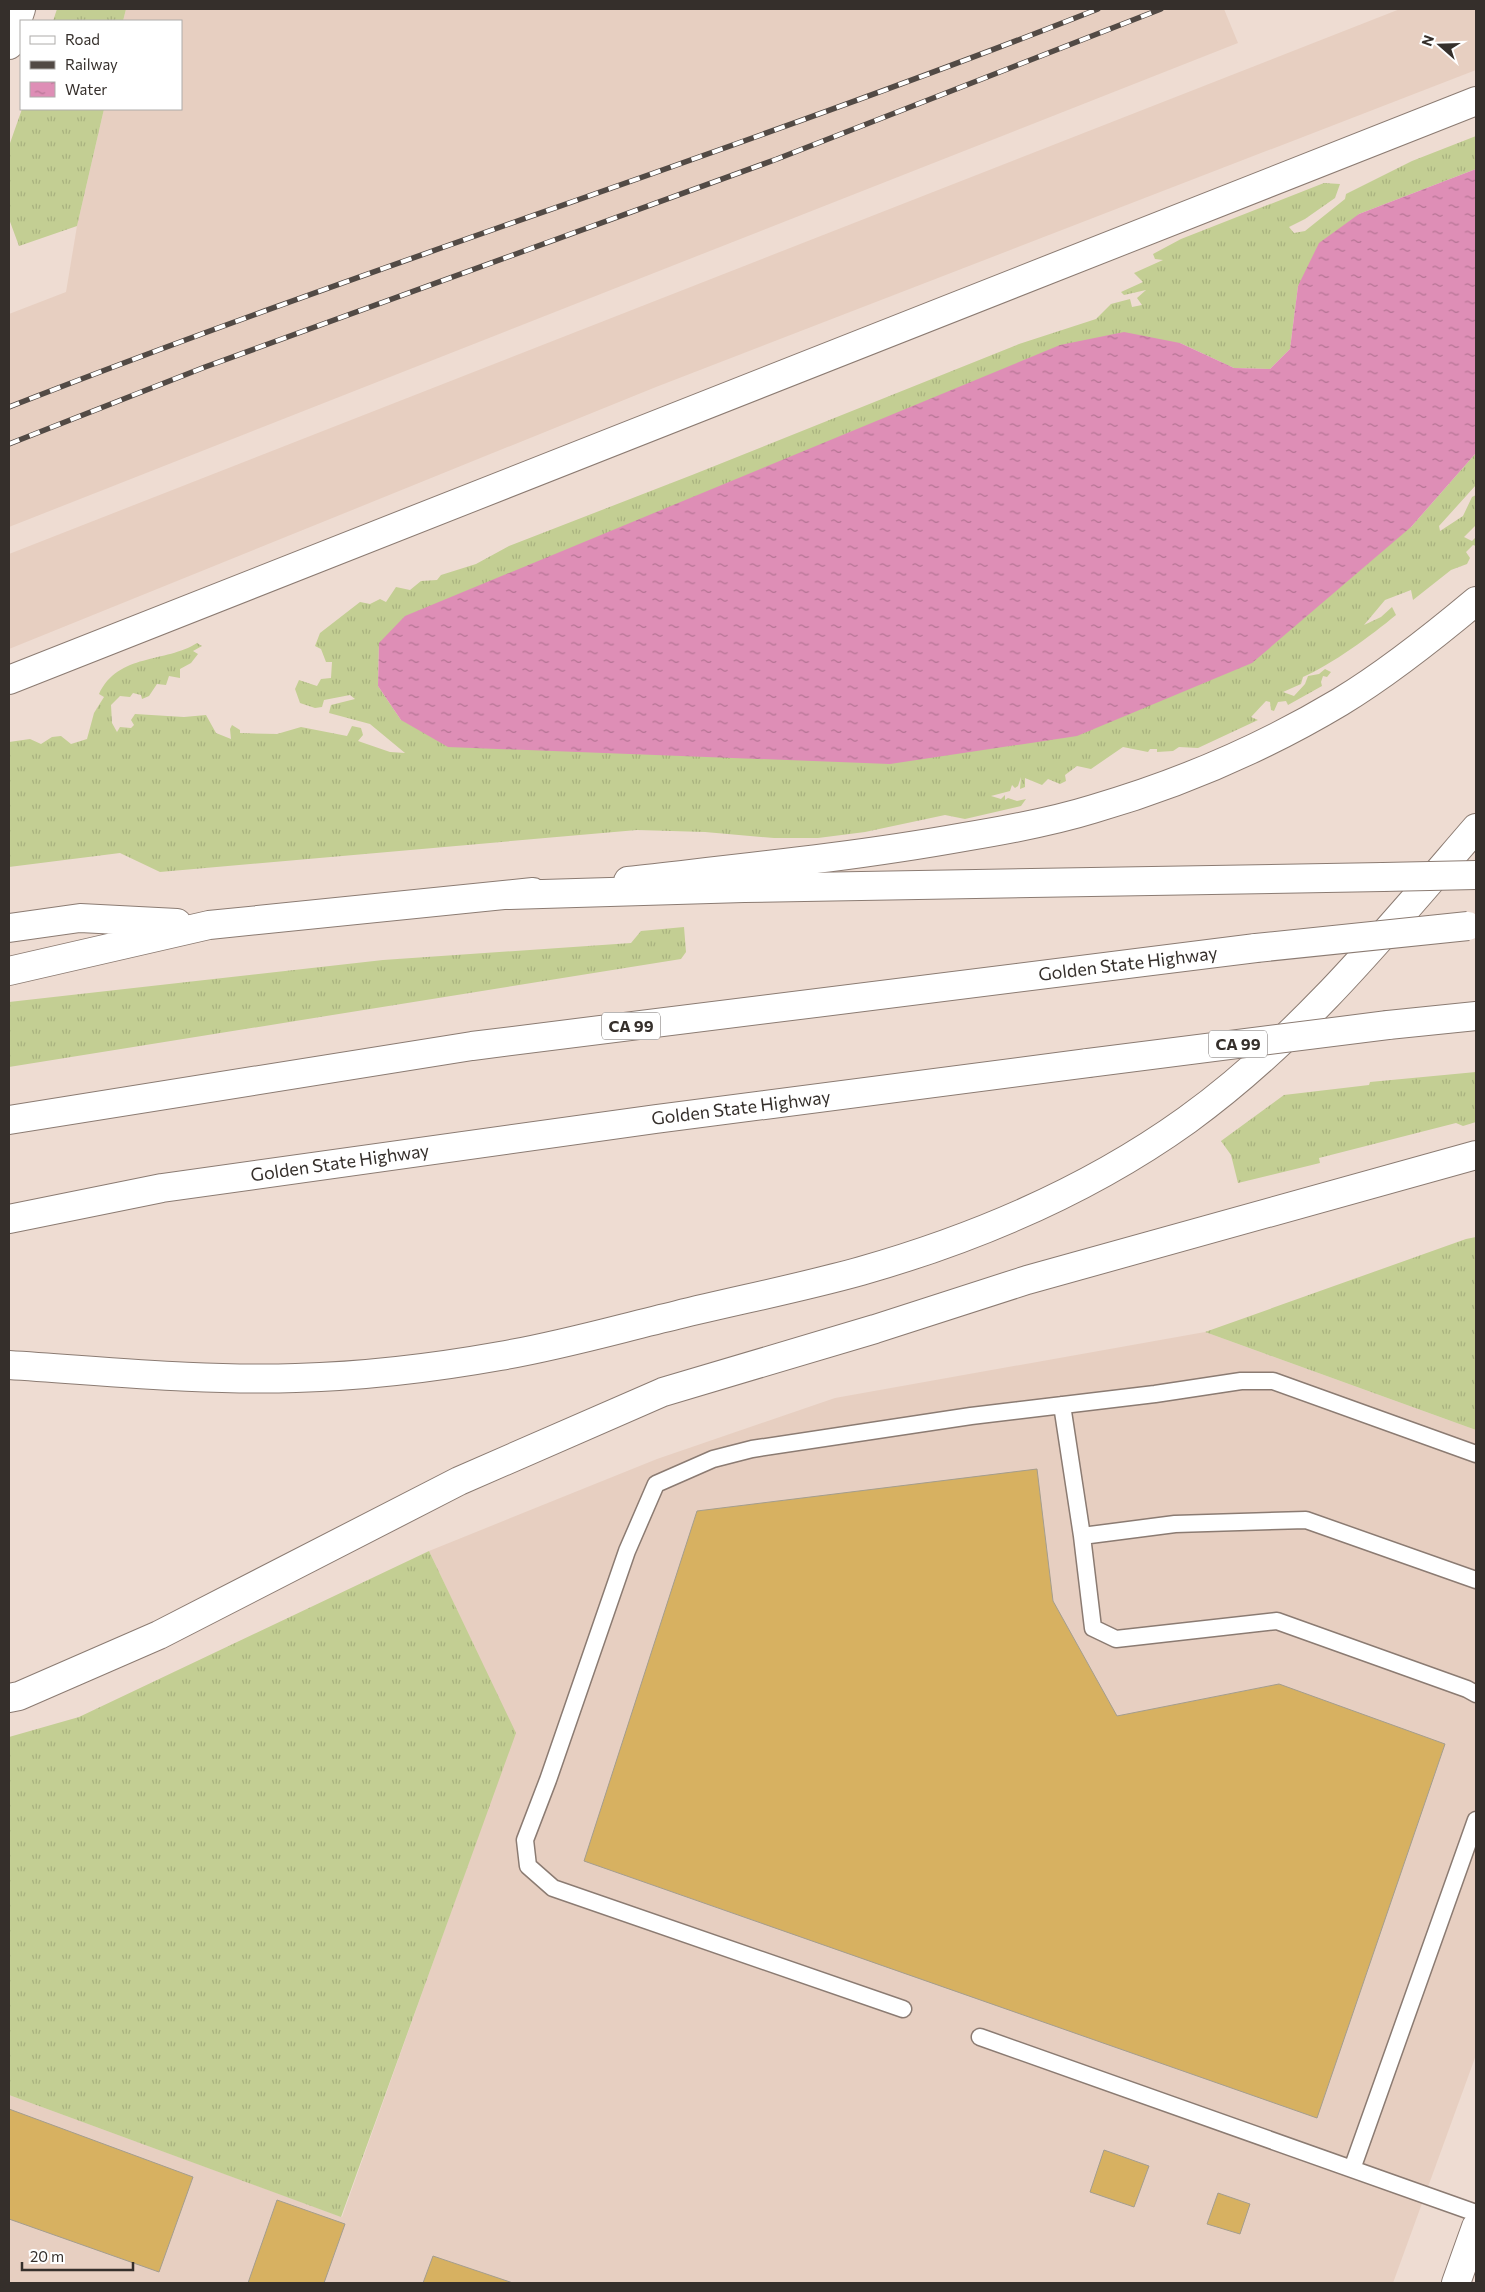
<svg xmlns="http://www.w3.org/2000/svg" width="1485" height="2292" viewBox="0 0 1485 2292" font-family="Commissioner,sans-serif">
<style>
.built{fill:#e7cfc1}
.grass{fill:url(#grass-tufts)}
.water{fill:url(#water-ripples)}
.building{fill:#d7b161;stroke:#a49d8d}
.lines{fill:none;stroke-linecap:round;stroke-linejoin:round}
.lane-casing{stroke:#8b7b72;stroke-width:19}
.street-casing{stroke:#8b7b72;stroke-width:30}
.secondary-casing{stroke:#8b7b72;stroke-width:30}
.highway-casing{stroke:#8b7b72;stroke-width:30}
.lane{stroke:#fff;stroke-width:16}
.street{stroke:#fff;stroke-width:28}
.secondary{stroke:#fff;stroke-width:28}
.highway{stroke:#fff;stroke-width:28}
.rail-casing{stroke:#524a45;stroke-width:5.5}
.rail{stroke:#fff;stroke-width:4;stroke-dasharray:11;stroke-linecap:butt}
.highway-bridge-casing{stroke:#8b7b72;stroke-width:30;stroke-linecap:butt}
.highway-bridge{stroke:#fff;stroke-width:28}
.labels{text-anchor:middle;stroke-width:4;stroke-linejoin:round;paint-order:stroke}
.shield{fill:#fff;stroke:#726d6b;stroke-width:1}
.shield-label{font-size:16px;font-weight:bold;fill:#352f2b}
.street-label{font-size:18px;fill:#352f2b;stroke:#fff}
</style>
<defs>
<pattern id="grass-tufts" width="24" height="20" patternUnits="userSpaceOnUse" patternTransform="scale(1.25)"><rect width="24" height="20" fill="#c3ce93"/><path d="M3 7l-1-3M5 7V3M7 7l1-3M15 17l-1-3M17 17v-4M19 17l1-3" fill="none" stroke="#a8b17f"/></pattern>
<pattern id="water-ripples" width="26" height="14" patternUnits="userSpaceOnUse" patternTransform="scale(1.25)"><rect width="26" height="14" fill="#de8eb6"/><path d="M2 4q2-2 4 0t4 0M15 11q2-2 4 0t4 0" fill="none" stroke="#b57494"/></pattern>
</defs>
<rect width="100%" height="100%" fill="#eedcd2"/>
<!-- built -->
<path class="built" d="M126,9h1098l14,34 -1229,484v-213l57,-22 11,-66 27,-117h77v-88h-58z
M1400,9h76v61l-820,317 -647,262v-95z
M1205,1332l271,98v625l-83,228h-1384v-188l333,122 173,-484 -86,-182 228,-92 178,-61z"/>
<!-- grass -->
<path class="grass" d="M57,9h69l-3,12h-70z
M22,109h82l-27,117 -58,20 -10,-27v-73z
M1476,136v33l-117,45 -61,72 -8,63 -20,20 -36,-1 -54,-25 -801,300 -1,43 23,34 1010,-193 65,-74v32l-37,41 1,5 23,-15 9,-19 4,-2v30l-12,12 8,4 4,-4v9l-3,-1 -7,7 4,6 -3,6 -16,6 -38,30 -2,-10 -26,10 -21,25 17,-8 11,-10 4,8c-24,20 -65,50 -93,62l-2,7 -18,8 11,4 11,-12 3,-8 11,-2 6,-5 6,3 -4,5 -4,-1 -2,6 1,4 -34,19 -2,-4 -8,1 -4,9 -3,-1 -1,-8 -4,-1 -15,16 7,3 -60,28 -19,-1 -6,4 -16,1v-3h-7l-2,3 -25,-5 -32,22 -14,-3 -12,9 1,6 -6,3 -12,-5 -6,6 -17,-7v9l-5,2 1,-12 -3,9 -3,2 -3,-3 -2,6 -19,5 10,3 4,-4v5l3,-2 9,3 9,-2 -5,7 -56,13 -20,-4 -80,17 -47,6h-44l-69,-6 -68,-2 -477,42 -40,-19 -111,14v-125l21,-3 11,5 11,-7 9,-1 10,8 16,-5 7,-26 10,-16 -5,-3c19,-41 67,-31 98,-51l5,3 -9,5 5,3 -7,9 -11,6v9l-11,-2 -3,9 -9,-1 -8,12 -7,3 -1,-4 -8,-2 -3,4 -10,-1 -9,9 1,18 5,9 3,-5 11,1 3,-3 -3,-5 4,-6 49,3 22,-2 10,18 15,6 -1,-10 2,-4 8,5v3l37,1 24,-7 46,9 5,-10 9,2 2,7 -5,6 32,11 15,1 -35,-29 -41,-11 2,-8 24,-6 -5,-4 -26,5 -2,7 -7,1 -15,-5 -5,-14 4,-9 18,6 4,-7 10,-1 1,-16h-6l-5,-13 -6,-3 5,-13 40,-31 10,2 10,-5 6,3 10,-15 14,3 11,-9 16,-1 4,-5 35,-11 33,-18 183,-71 327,-131 77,-25 15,-15 19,-5 2,8 10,-2 -5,-7 9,-8 -22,5 -3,-3 22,-10 -9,-9 29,-13 -8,-1 -2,-5 28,-15 143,-56 16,1 -5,14 -30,21 -16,8 5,6 11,-2 40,-32 1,-5 66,-33z
M684,927l2,25 -5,7 -672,108v-65l374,-42 248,-17 10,-12z
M1476,1072v50l-13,4 -7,-3 -137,35 1,5 -82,20 -7,-28 -10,-14 63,-46 85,-10 1,-3z
M1476,1237v193l-271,-98 261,-93z
M429,1551l87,182 -175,484 -332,-122v-358l70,-20z"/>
<!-- water -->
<path class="water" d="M1476,169v284l-65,74 -159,136 -175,73 -187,28 -442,-17 -47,-27 -23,-34 1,-43 26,-27 655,-271 64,-13 56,11 54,25 36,1 20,-20 8,-63 21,-43 40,-29z"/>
<!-- building -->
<path class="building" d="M1037,1469l16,132 64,115 162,-32 166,60 -128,374 -733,-257 113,-350z
M9,2109l184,68 -34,95 -150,-53z
M1104,2150l45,16 -15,41 -44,-15z
M1218,2193l32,11 -10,30 -33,-10z
M277,2200l68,24 -21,59h-76z
M433,2256l80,27h-90z"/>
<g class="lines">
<!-- lane casing -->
<g class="lane-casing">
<path id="lane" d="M1062,1405l20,131
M1476,1580l-170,-60 -131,4 -93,12 11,92 23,11 161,-18 190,68 9,5
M903,2009l-350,-121 -25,-22 -3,-26 23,-60 79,-229 29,-67 57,-25 39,-10 219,-33 184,-22 86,-13h32l203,73
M980,2037l496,176
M1352,2169l124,-349"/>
</g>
<!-- street casing -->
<g class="street-casing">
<path id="street" d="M1456,2283l20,-56"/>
</g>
<!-- secondary casing -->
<g class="secondary-casing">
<path id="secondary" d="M9,45l12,-36
M628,881c112,-13 225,-24 336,-44 43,-7 87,-15 129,-28 86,-25 170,-61 247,-107 48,-29 93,-65 136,-101
M9,928l71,-10 97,5
M9,971l200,-46 324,-33"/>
</g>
<!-- highway casing -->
<g class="highway-casing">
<path id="highway" d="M9,680l1467,-579
M509,895l235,-7 639,-11
M1388,1025l88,-9
M9,1120l463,-74 784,-98
M9,1219l153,-31 494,-69 432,-56
M9,1365c96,6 191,16 287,13 69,-2 137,-10 204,-22 60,-10 118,-27 177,-41 61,-15 123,-27 184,-44 116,-33 227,-80 326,-151 112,-81 200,-189 289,-292
M9,1698l10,-2 140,-61 300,-154 204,-89 212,-63 152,-49 449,-125"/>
</g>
<!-- lane -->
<use href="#lane" class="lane"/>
<!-- street -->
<use href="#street" class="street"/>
<!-- secondary -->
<use href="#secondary" class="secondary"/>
<!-- highway -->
<use href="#highway" class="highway"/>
<!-- rail casing -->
<g class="rail-casing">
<path id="rail" d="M9,407c360,-141 729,-256 1089,-398
M9,444l196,-77 572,-208 384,-150"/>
</g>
<!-- rail -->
<use href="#rail" class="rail"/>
<!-- highway-bridge casing -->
<g class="highway-bridge-casing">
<path id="highway-bridge" d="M1383,877l93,-2
M1256,948l212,-22
M1088,1063l300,-38"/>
</g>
<!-- highway-bridge -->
<use href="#highway-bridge" class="highway-bridge"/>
</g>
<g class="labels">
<!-- shield labels -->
<g class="shield">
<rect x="602" y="1012.5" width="58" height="27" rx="4"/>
<rect x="1209" y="1030.5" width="58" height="27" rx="4"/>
</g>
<g class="shield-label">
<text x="631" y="1032">CA 99</text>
<text x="1238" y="1050">CA 99</text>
</g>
<!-- street labels -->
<g class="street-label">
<text transform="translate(1128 964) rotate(-7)" y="6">Golden State Highway</text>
<text transform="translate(741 1108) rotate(-7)" y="6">Golden State Highway</text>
<text transform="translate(340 1163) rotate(-8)" y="6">Golden State Highway</text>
</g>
</g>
<!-- border -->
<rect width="1485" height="2292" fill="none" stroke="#352f2b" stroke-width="20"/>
<!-- legend -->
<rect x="20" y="20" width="162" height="90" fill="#ffffff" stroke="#aeacaa"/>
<rect x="30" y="36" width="25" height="8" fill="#ffffff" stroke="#aeacaa"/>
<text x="65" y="45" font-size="15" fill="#352f2b">Road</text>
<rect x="30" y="61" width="25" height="8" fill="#524a45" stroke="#aeacaa"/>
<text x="65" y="70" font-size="15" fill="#352f2b">Railway</text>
<rect x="30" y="82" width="25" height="15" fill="url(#water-ripples)" stroke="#aeacaa"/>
<text x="65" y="95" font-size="15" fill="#352f2b">Water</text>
<!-- north arrow -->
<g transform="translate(1440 45) rotate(290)" stroke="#ffffff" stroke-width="4" paint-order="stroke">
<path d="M0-4L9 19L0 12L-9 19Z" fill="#352f2b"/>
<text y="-8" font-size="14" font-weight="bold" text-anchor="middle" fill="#352f2b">N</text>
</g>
<!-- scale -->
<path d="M22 2262v8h111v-8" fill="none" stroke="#352f2b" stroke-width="2.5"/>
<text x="30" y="2262" font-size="15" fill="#352f2b" stroke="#ffffff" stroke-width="4" paint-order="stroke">20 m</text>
</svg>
